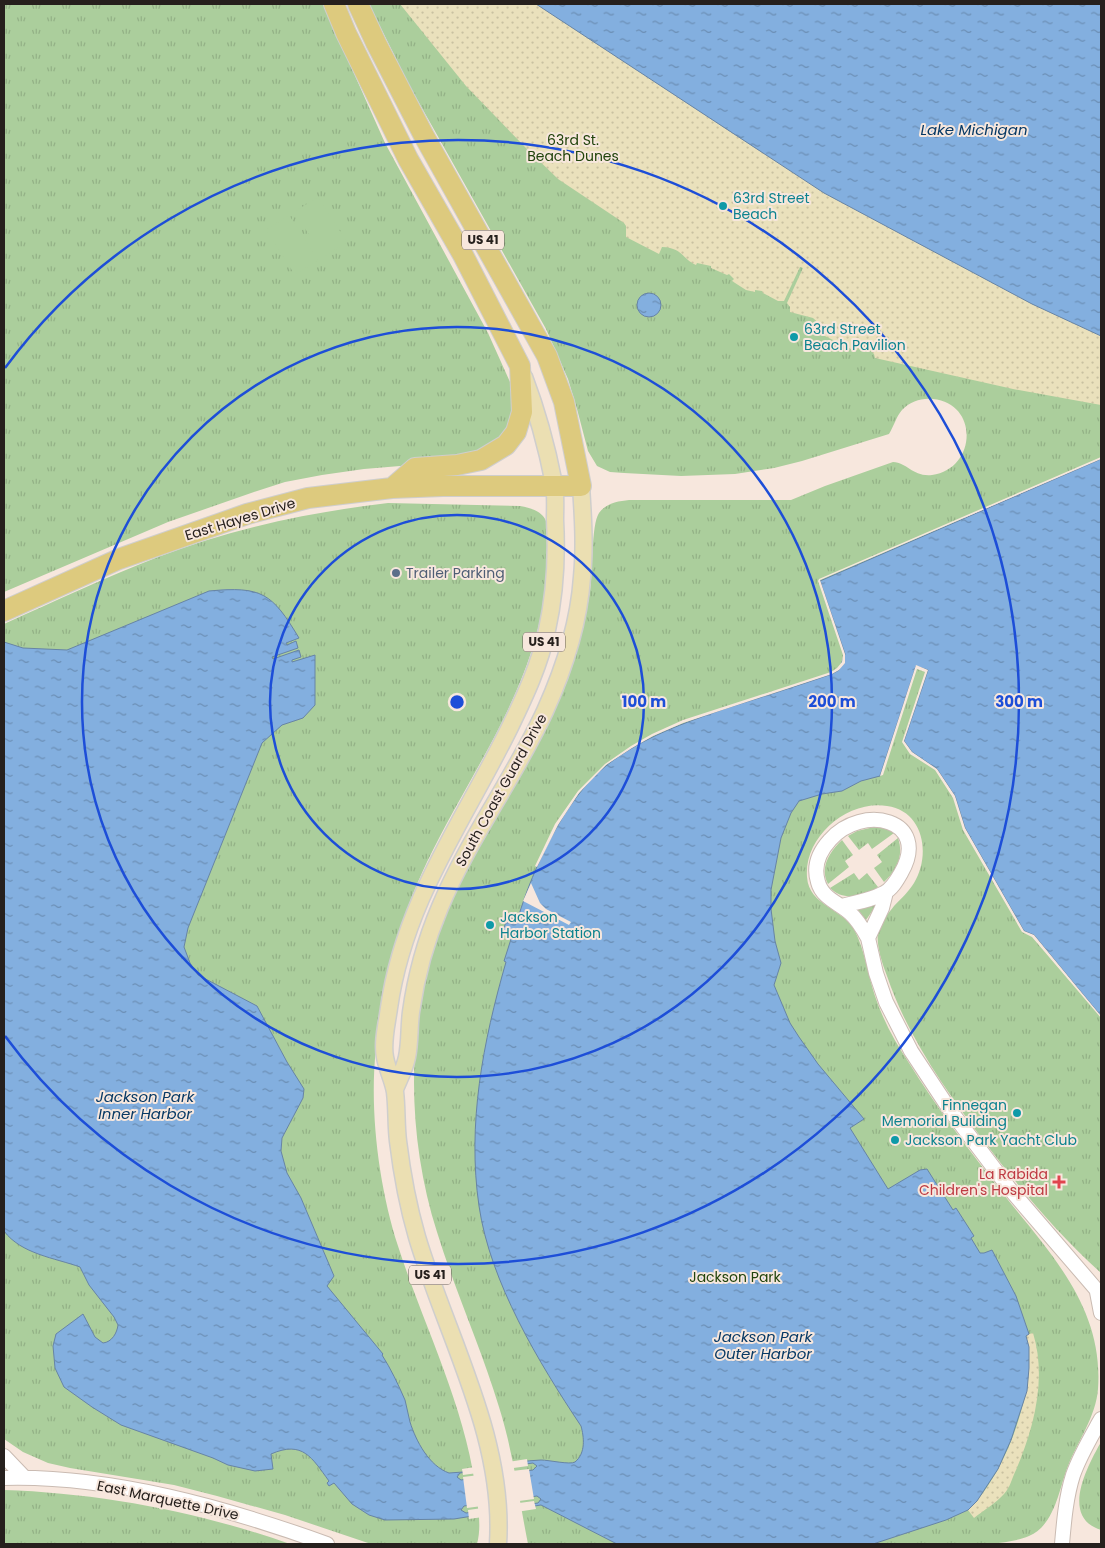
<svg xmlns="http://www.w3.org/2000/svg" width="1105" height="1548" viewBox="0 0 1105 1548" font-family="Poppins,sans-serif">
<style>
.grass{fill:url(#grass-tufts)}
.sand{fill:url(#sand-dots)}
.pitch{fill:#abce9c}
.water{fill:url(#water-ripples);stroke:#6784a5;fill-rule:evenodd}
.pier{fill:#f7e7dd}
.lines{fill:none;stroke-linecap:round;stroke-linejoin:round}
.minor-casing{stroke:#cabbb2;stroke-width:16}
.major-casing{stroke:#cfcecd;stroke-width:19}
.highway-casing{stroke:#cfcecd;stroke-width:22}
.minor{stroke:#fff;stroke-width:14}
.major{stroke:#ebdfb2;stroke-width:16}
.highway{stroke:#ddca7e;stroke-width:20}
.ring{fill:none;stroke:#1d4ed8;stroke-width:2.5}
.culture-dot{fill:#0f9aa8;stroke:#f7e7dd;stroke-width:2}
.service-dot{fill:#5c6f8a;stroke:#f7e7dd;stroke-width:2}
.health-dot{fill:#e0444e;stroke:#f7e7dd;stroke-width:2}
.labels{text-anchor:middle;stroke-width:4;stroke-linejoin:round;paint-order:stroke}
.shield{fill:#f7e7dd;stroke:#655c57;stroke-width:1}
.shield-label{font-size:12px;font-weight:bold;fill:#26201d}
.park-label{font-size:14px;fill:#21440c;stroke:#f7e7dd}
.culture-label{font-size:14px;fill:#0d838f;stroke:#f7e7dd;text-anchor:start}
.street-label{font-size:14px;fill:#26201d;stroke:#f7e7dd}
.service-label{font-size:14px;fill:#4e5e75;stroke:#f7e7dd;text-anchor:start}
.health-label{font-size:14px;fill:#be3a42;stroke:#f7e7dd;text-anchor:end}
.water-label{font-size:15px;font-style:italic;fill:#073965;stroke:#f7e7dd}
.centre{fill:#1d4ed8;stroke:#f7e7dd;stroke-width:2.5}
.ring-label{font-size:15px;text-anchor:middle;font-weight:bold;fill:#1d4ed8;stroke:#f7e7dd;stroke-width:4;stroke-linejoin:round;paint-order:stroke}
</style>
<defs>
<pattern id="grass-tufts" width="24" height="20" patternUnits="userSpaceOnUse" patternTransform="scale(1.25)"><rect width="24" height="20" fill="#abce9c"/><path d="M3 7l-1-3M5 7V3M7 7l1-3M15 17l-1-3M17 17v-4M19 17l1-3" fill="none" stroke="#93b186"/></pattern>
<pattern id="sand-dots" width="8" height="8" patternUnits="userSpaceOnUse" patternTransform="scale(1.25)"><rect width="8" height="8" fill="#eae1bc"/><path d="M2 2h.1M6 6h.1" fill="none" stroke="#c9c1a1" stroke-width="1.8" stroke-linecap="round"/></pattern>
<pattern id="water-ripples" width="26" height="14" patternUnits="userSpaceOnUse" patternTransform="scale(1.25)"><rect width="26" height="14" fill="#83afdf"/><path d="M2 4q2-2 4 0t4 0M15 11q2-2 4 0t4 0" fill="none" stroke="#6b8eb4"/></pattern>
</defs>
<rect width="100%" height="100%" fill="#f7e7dd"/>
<!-- grass -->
<path class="grass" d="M4,4h319l62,139 103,190 27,60 1,22 -18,31 -86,19 -48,4 -42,6 -37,7 -31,10 -86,30 -164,70z
M369,4h167l288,189 208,111 69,32v123l-136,58 -37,153 9,99 97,166 67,81v257c-43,-39 -80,-83 -115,-129 -39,-52 -78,-106 -99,-168 -5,-13 -11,-31 -9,-44 2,-10 11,-19 16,-26 7,-7 15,-15 20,-23 17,-28 10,-72 -27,-77 -40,-6 -83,31 -80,71 2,29 36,31 48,54 10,20 13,44 20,65 8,24 20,46 34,67 28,45 60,87 92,128 47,60 103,115 97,198 -2,27 -20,52 -30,77 -9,23 -13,59 -39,70 -11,5 -25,6 -37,8h-464c-9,-45 -15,-93 -29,-137 -18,-60 -44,-116 -62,-175 -30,-95 -31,-200 -1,-294 15,-44 37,-86 61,-126 28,-48 58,-92 75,-145 8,-24 14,-50 18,-76 3,-18 1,-66 9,-78 7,-10 20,-12 30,-13h162l34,-14 68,-24c15,1 20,15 39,13 44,-6 48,-71 1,-76 -12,-1 -22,2 -31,11 -6,7 -8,16 -13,24l-87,27 -28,7 -39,6 -54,2 -57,-3 -14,-1 -13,-6 -9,-15 -11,-42 -9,-30 -22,-50 -137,-244z
M388,503l132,3c33,6 28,20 28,49 -3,122 -70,202 -121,307 -12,26 -24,54 -31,83 -5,18 -7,36 -10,54 -3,17 -8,33 -10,49 -7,62 3,139 22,198 27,84 70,165 79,254 2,15 4,29 0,44h-106l-86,-29 -68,-19 -43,-11 -104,-17 -22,-5 -25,-11 -19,-13v-815c51,-23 102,-47 154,-67 73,-28 152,-45 230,-54z
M874,827l15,2 5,4 -22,16 -4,-6 -9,7 -11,-14 9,-5z
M898,838c6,17 -1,32 -14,44l-10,-14 8,-6 -5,-7z
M842,840l11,15 -8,6 4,6 -21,17c-9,-16 2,-33 14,-44z
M854,873l5,7 8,-7 11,14c-14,9 -34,15 -48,1z
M873,905l2,2 -9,13 -8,-10z
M1101,1442v88c-41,-13 -14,-63 0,-88z
M4,1490c95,3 196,22 286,54h-286z"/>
<!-- sand -->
<path class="sand" d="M400,4h136l288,189 208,111 69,32v69l-88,-16 -138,-31 -1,-4 -5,-5 -3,-8 -3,-1 -4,8 -4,3 -34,-17 3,-6 -11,-10 -23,-6v-5l-3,-4 16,-35 -3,-1 -16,34h-6l-15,-8 -1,-2 -7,-1v2l-9,-2 -14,-9 2,-2 -5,-5 -2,1 -16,-7v-2l-14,-3 -1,2c-15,-7 -13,-17 -34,-18l-3,7 -33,-17v-11l-2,-3 -66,-44 -33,-32 -59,-61z
M1033,1333c14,45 1,95 -17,137 -4,8 -6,18 -12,24 -8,9 -20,16 -30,24l-6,-8c38,-36 70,-123 58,-175z"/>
<!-- pitch -->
<path class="pitch" d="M318,197l29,45 -23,15 -30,-45z
M289,215l29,45 -23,15 -29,-45z"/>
<!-- water -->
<path class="water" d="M536,4h565v332l-69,-32 -208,-111z
M637 305a12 12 0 1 1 24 0a12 12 0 1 1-24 0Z
M1101,459v557l-67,-81 -10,-4 -59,-103 -10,-32 -18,-27 -25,-17 -8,-11 24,-71 -12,-4 -36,110 -19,5 -19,10 -20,3 -23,7 -8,12 -10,25 -10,52v19l4,32 6,22 -7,22 16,38 9,14 19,27 46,55 -14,9 38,61 32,-19 7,-1 26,41 3,-2 18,28 -3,2 9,15h4l8,-3 24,46 13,38 -3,2 3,11v21l-2,23 -16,49 -13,29 -21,32 -9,9 -22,10 -73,24h-256l-76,-39 -87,14 -69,1 -16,-5 -17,-11 -18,-21 -5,3 -2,-3 2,-2c-17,-23 -26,-41 -58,-27l2,15 -18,2 -27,-6 -15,-7 -92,-33 -29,-18 -28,-20 -9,-19 -2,-22 3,-12 27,-20 12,23 8,6c9,-1 14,-10 15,-18l-4,-8 -25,-32 -9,-18c-25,-9 -59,-13 -76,-36v-589l19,6 44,2 142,-59c53,-5 63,2 90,47l-13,5 1,2 9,-4 2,7 -26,9 1,2 26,-9 2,7 -9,3v2l23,-7v50l-12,13 -21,7 -20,18 -74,185 -4,19 6,16 8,12 59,31 30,56 17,27 -1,9 -21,40 -1,13 6,22 14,25 33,78 -7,10 56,68 -1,1c9,14 16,29 23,45 2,7 3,15 5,22 6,19 19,44 39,51 31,-1 61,-12 92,-13 8,0 29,5 34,2 11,-9 9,-25 6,-36 -42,-63 -91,-144 -102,-220 -12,-82 4,-164 27,-244l-2,-1 8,-25 -3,-2 1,-2 -7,-2 5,-13 6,2 1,-2 3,1c15,-50 47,-120 89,-153 36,-28 77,-42 120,-57 35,-11 70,-22 105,-34l7,-4 6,-16 -25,-73zM533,1463l4,3 -4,4 -72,10 -4,-3 3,-4zM537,1496l4,3 -3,4 -72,10 -5,-3 3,-4z"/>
<!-- pier -->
<path class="pier" d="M1101,457v2l-281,121 25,74v9l-6,7 -7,4 -149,49 -30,13 -21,12 -26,17 -27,28 -21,32 -21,42 -2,-1 20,-42 23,-33 27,-27 26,-18 21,-12 31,-14 148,-48 6,-4 5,-6 1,-7 -25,-74 1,-2z
M916,665l12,5 -24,71 8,11 25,17 18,27 10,32 59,103 10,4 67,81v2l-69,-81 -10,-5 -59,-102 -10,-32 -18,-28 -25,-16 -8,-12 23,-70 -8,-3 -34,106 -3,1z
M531,883l9,20 6,6 25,13 -2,3 -46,-24z
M527,1459l1,7 -65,9 -1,-6z
M529,1469l5,30 -67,9 -4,-31z
M534,1501l2,8 -67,10 -1,-9z"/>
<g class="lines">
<!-- minor casing -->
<g class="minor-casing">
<path id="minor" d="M841,906c15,-3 30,-6 43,-13 8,-4 13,-13 17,-20 31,-54 -39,-70 -71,-33 -11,12 -17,26 -12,42 4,16 21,21 32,31 8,7 13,16 18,25l14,-30 4,-16
M868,938l8,35 10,29 25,49 39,59 59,78 92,107
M1097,1292l4,21
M4,1456l21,22
M4,1478c107,-3 223,30 323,66
M1062,1544c2,-23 4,-47 11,-69 7,-20 18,-38 28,-56"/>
</g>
<!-- major casing -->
<g class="major-casing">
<path id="major" d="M395,1089c4,-10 10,-21 12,-32 3,-14 2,-30 4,-45 5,-36 15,-72 29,-105 29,-69 74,-129 105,-196 19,-42 34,-89 37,-134 3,-30 1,-61 -1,-91
M498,1544c7,-107 -51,-206 -81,-307 -9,-31 -15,-63 -19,-96 -2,-16 -1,-33 -3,-49 -2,-12 -8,-23 -10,-35 -3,-15 2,-34 4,-49 15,-107 75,-187 121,-281 15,-31 30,-63 37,-97 8,-36 10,-73 8,-110 0,-12 1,-24 -1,-36 -7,-36 -17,-73 -30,-107"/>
</g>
<!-- highway casing -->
<g class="highway-casing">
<path id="highway" d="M334,4l12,29 62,126 55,96 57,111 2,46 -6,20 -10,13 -25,15 -24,5 -42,3 -23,20
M4,611l115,-52 128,-45 61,-16 84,-10 51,-2h138l-17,-84 -17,-46 -123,-220 -48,-93 -18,-39"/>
</g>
<!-- minor -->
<use href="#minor" class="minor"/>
<!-- major -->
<use href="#major" class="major"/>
<!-- highway -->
<use href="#highway" class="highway"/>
</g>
<!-- distance rings -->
<g class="ring">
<circle cx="457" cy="702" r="187"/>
<circle cx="457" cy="702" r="375"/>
<path d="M5 368A562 562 0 1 1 5 1036"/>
</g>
<!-- markers -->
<g class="culture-dot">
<circle cx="723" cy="206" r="5"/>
<circle cx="794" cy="337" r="5"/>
<circle cx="490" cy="925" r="5"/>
<circle cx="1017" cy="1113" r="5"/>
<circle cx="895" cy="1140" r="5"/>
</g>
<circle class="service-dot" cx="396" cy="573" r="5"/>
<path class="health-dot" d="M1056.5 1174.5h5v5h5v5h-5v5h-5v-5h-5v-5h5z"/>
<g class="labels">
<!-- shield labels -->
<g class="shield">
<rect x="462" y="230.5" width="42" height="19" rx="4"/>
<rect x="523" y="632.5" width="42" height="19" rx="4"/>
<rect x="409" y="1265.5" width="42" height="19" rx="4"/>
</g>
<g class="shield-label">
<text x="483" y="244">US 41</text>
<text x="544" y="646">US 41</text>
<text x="430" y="1279">US 41</text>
</g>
<!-- park labels -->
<g class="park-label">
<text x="573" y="145">63rd St.<tspan x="573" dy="16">Beach Dunes</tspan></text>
<text x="735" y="1282">Jackson Park</text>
</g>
<!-- culture labels -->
<g class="culture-label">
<text x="733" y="203">63rd Street<tspan x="733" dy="16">Beach</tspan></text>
<text x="804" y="334">63rd Street<tspan x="804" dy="16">Beach Pavilion</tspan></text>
<text x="500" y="922">Jackson<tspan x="500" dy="16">Harbor Station</tspan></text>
<text x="1007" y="1110" text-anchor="end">Finnegan<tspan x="1007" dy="16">Memorial Building</tspan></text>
<text x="905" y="1145">Jackson Park Yacht Club</text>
</g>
<!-- street labels -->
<g class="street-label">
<text transform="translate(240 519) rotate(-17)" y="5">East Hayes Drive</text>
<text transform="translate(501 790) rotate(-61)" y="5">South Coast Guard Drive</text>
<text transform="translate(168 1500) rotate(12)" y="5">East Marquette Drive</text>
</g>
<!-- service labels -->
<g class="service-label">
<text x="406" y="578">Trailer Parking</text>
</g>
<!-- health labels -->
<g class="health-label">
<text x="1048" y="1179">La Rabida<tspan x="1048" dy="16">Children's Hospital</tspan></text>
</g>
<!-- water labels -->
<g class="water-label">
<text x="974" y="135">Lake Michigan</text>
<text x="145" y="1102">Jackson Park<tspan x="145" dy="17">Inner Harbor</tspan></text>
<text x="763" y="1342">Jackson Park<tspan x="763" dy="17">Outer Harbor</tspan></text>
</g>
</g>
<circle cx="457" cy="702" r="8" class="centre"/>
<g class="ring-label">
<text x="644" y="707">100 m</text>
<text x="832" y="707">200 m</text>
<text x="1019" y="707">300 m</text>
</g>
<!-- border -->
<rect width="1105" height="1548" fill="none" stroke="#26201d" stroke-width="10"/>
</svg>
